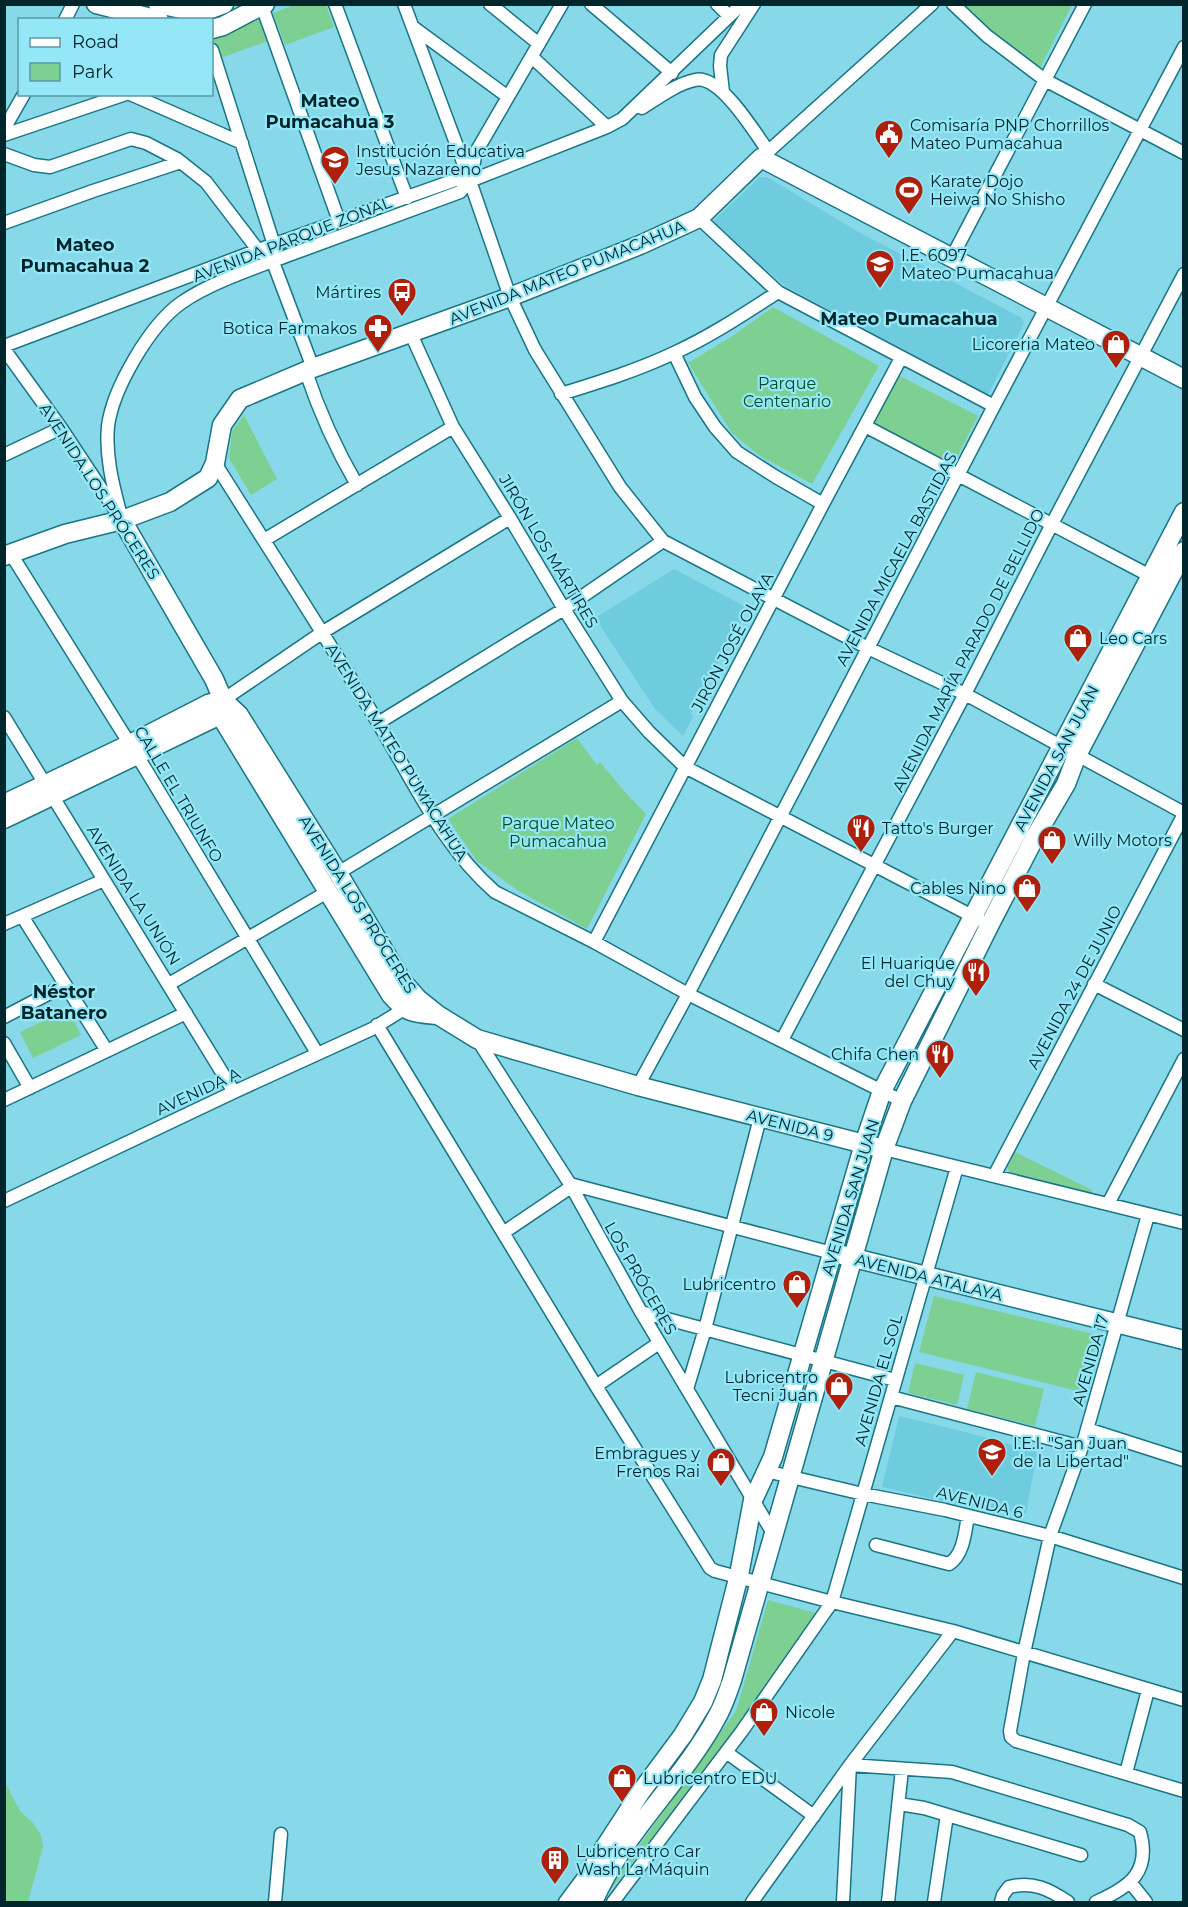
<svg xmlns="http://www.w3.org/2000/svg" width="1188" height="1907" viewBox="0 0 1188 1907" font-family="Montserrat,sans-serif">
<style>
.built{fill:#6fccde}
.green{fill:#7dd092}
.lines{fill:none;stroke-linecap:round;stroke-linejoin:round}
.street-casing{stroke:#1a7584;stroke-width:15}
.secondary-casing{stroke:#1a7584;stroke-width:21}
.street{stroke:#fff;stroke-width:12}
.secondary{stroke:#fff;stroke-width:18}
.labels{text-anchor:middle;stroke-width:4.5;stroke-linejoin:round;paint-order:stroke}
.poi-label{font-size:16px;fill:#00252b;stroke:#94e7f6;text-anchor:start}
.street-label{font-size:16px;fill:#00252b;stroke:#94e7f6}
.park-label{font-size:16px;fill:#044b22;stroke:#94e7f6}
.neighbourhood-label{font-size:18px;font-weight:bold;fill:#00252b;stroke:#94e7f6}
</style>
<rect width="100%" height="100%" fill="#87d9e9"/>
<!-- built -->
<path class="built" d="M760,177h7l90,54 165,87 2,5 -36,72 -203,-109 -71,-61v-5z
M674,569l74,39 -57,105 2,4 -10,19 -28,-27 -60,-91z
M899,1416l63,15 75,21 -11,62 -80,-12 -64,-15z"/>
<!-- green -->
<path class="green" d="M297,4l29,1 8,22 -49,18 -12,-32z
M962,5h110l-32,63 -41,-28z
M260,18l8,23 -50,18 -6,-18v-6z
M773,307l106,59 -67,118 -52,-28 -28,-23 -44,-70 46,-28z
M896,374l82,42 -26,51 -83,-43z
M244,415l33,64 -26,16 -22,-37 3,-27z
M577,738l20,27 3,-3 25,30 21,22 -59,115 -70,-39 -40,-29 -29,-42z
M68,1009l13,26 -48,23 -13,-26z
M1015,1152l77,38 -2,4 -78,-21 -4,-3v-4z
M934,1296l164,39 -16,57 -163,-40z
M915,1363l49,12 -7,30 -49,-12z
M976,1372l68,17 -9,37 -68,-17z
M768,1600l51,14 -89,125 -125,158 10,-18 121,-168z
M5,1782l15,29 13,12 8,12 2,12 -15,55h-23z"/>
<g class="lines">
<!-- street casing -->
<g class="street-casing">
<path id="street" d="M335,4l72,194
M404,4l66,177 40,116 25,53 85,137 43,54 205,107 97,46 219,119
M490,4l49,40
M591,4l81,69
M717,4l12,12
M953,4l34,32 58,44 139,73
M262,6l77,215
M65,20l8,-16
M413,27l95,70
M212,50l62,195 -1,17 40,106
M532,57l75,70
M723,92l-3,-26 1,-11 33,-51
M130,94l112,49
M642,108c16,-10 34,-24 53,-28 25,-6 60,53 73,71
M4,129l20,-35
M4,135l122,-41
M4,154l30,11 16,2 81,-28 15,4 31,16 29,23 52,68 5,4
M761,158l171,-154
M699,218l79,74 216,114
M4,223l89,-32 88,-29
M952,257l133,-253
M411,334l42,93 57,91 54,91 58,92 27,31 36,35 295,153
M4,346l254,-96 200,-71 12,2 137,-54 15,-8 120,-115
M4,349l57,79 55,83
M674,353l21,44 20,30 22,25 39,25 47,27
M306,372c14,42 29,75 51,113
M561,394c39,-12 77,-24 113,-41 37,-17 70,-39 104,-61
M865,426l291,153
M4,455l57,-27
M215,463c54,86 109,171 162,258 36,59 65,125 118,171l99,50 94,52 214,107
M122,520c-8,-31 -17,-61 -14,-94 5,-38 42,-101 73,-123 28,-20 76,-36 108,-48 57,-21 114,-42 171,-63l10,-11 6,-29 86,-148
M264,540l189,-113
M11,554l135,216 171,283
M223,700l100,-68 187,-114
M4,717l230,375
M378,723l186,-114 99,-68
M338,873l284,-172
M22,916l85,135
M4,924l100,-44
M594,942l229,-438 78,-146
M169,984l160,-93
M1094,984l90,46
M4,1017l61,-32
M377,1025l219,361 114,182 5,3 117,31 121,29 231,69
M477,1039l93,145 71,128 133,223
M782,1040l183,-346 87,-170 132,-250
M4,1043l26,45
M638,1086l50,-92 306,-588 190,-359
M4,1100l182,-87
M884,1149l300,74
M994,1176l190,-362
M570,1184l262,69
M4,1201l230,-109 138,-63 32,-20
M1108,1204l76,-145
M1148,1215l-66,232 -32,89 -26,117 -14,78 1,6 5,4 168,50
M503,1233l68,-46
M641,1312l254,68
M596,1386l63,-43
M687,1389l18,-60 55,-211
M891,1397l191,50
M1087,1429l97,31
M766,1471l97,23 82,16 61,15 44,11 134,42
M876,1545l73,19c15,-9 16,-33 19,-48
M726,1752l88,64
M1126,1773l22,-83
M899,1804l25,4 157,47
M1130,1882l16,20
M275,1902l6,-68
M565,1902l23,-31
M613,1902l129,-171 90,-129 125,-435
M752,1902l98,-137 103,-134
M843,1902l7,-137 102,7 176,53 12,7c11,40 -10,55 -44,70
M888,1902l14,-133
M934,1902l13,-87
M1001,1902l2,-7 6,-8c24,-6 40,2 59,15"/>
</g>
<!-- secondary casing -->
<g class="secondary-casing">
<path id="secondary" d="M96,4l63,16
M158,4l42,9 24,-9
M212,29l11,-3 42,-22
M122,520l92,159 9,21 2,23 166,272c16,18 21,18 45,20
M4,556l61,-22 57,-14 48,-18 38,-24 7,-15 7,-38 18,-26 73,-31 197,-71 130,-52 59,-27 62,-60 423,221
M223,700l16,15 99,158 64,108 16,18 20,16 39,24 161,47 238,61
M4,804l126,-60 78,-40 15,-4
M4,819l212,-102 7,-17
M842,1255l342,85
M582,1902l14,-41 44,-68 43,-58 20,-33 9,-22 27,-105 14,-75 20,-43 91,-313 18,-53 302,-579
M593,1902c30,-70 90,-121 125,-187 6,-11 10,-23 14,-35l152,-531 18,-48 88,-177 46,-89 30,-51 11,-29 107,-204"/>
</g>
<!-- street -->
<use href="#street" class="street"/>
<!-- secondary -->
<use href="#secondary" class="secondary"/>
</g>
<!-- icons -->
<defs>
<g id="civic-pin" transform="scale(1.5)"><path d="M0 17L-7.5 6A9.5 9.5 0 1 1 7.5 6Z" fill="#ae200c" stroke="#94e7f6"/><path d="M-.6-6.5H3V-4.5H.6V-3L4-1V1h2V6H-6V1h2V-1L-.6-3ZM-1.2 2.5V6h2.4V2.5Z" fill="#fff"/></g>
<g id="school-pin" transform="scale(1.5)"><path d="M0 17L-7.5 6A9.5 9.5 0 1 1 7.5 6Z" fill="#ae200c" stroke="#94e7f6"/><path d="M0-5L7-2L0 1L-7-2ZM-4 1L0 2.5L4 1V4Q0 6-4 4Z" fill="#fff"/></g>
<g id="stadium-pin" transform="scale(1.5)"><path d="M0 17L-7.5 6A9.5 9.5 0 1 1 7.5 6Z" fill="#ae200c" stroke="#94e7f6"/><path d="M0-5a6.5 5 0 1 0 0 10a6.5 5 0 1 0 0-10ZM-3.5-1.8h7v3.6h-7Z" fill="#fff"/></g>
<g id="bus-pin" transform="scale(1.5)"><path d="M0 17L-7.5 6A9.5 9.5 0 1 1 7.5 6Z" fill="#ae200c" stroke="#94e7f6"/><path d="M-5-6H5V4H4V6H2V4H-2V6H-4V4H-5ZM-3.5-4V0h7V-4ZM-3.5 1.2v1.5H-2V1.2ZM2 1.2v1.5H3.5V1.2Z" fill="#fff"/></g>
<g id="pharmacy-pin" transform="scale(1.5)"><path d="M0 17L-7.5 6A9.5 9.5 0 1 1 7.5 6Z" fill="#ae200c" stroke="#94e7f6"/><path d="M-2-6h4v4h4v4h-4v4h-4v-4h-4v-4h4Z" fill="#fff"/></g>
<g id="shop-pin" transform="scale(1.5)"><path d="M0 17L-7.5 6A9.5 9.5 0 1 1 7.5 6Z" fill="#ae200c" stroke="#94e7f6"/><path d="M-5-2.5h2.3a2.7 3.5 0 0 1 5.4 0H5L5.5 6h-11ZM-1.5-2.5h3a1.5 2.3 0 0 0-3 0Z" fill="#fff"/></g>
<g id="restaurant-pin" transform="scale(1.5)"><path d="M0 17L-7.5 6A9.5 9.5 0 1 1 7.5 6Z" fill="#ae200c" stroke="#94e7f6"/><path d="M-5-6h1v4h1v-4h1v4h1v-4h1v5L-1.5 .5V6h-2V.5L-5-1ZM5-6V6H3V1.5H1.5Q1.5-4 5-6Z" fill="#fff"/></g>
<g id="building-pin" transform="scale(1.5)"><path d="M0 17L-7.5 6A9.5 9.5 0 1 1 7.5 6Z" fill="#ae200c" stroke="#94e7f6"/><path d="M-4-6H4V6H1V3H-1V6H-4ZM-2.5-4.3h1.7v1.8h-1.7ZM.8-4.3h1.7v1.8H.8ZM-2.5-1h1.7V.8h-1.7ZM.8-1h1.7V.8H.8Z" fill="#fff"/></g>
</defs>
<g fill-rule="evenodd">
<use href="#civic-pin" x="889" y="134"/>
<use href="#school-pin" x="335" y="160"/>
<use href="#stadium-pin" x="909" y="190"/>
<use href="#school-pin" x="880" y="264"/>
<use href="#bus-pin" x="402" y="292"/>
<use href="#pharmacy-pin" x="378" y="328"/>
<use href="#shop-pin" x="1116" y="344"/>
<use href="#shop-pin" x="1078" y="638"/>
<use href="#restaurant-pin" x="861" y="828"/>
<use href="#shop-pin" x="1052" y="840"/>
<use href="#shop-pin" x="1027" y="888"/>
<use href="#restaurant-pin" x="976" y="972"/>
<use href="#restaurant-pin" x="940" y="1054"/>
<use href="#shop-pin" x="797" y="1284"/>
<use href="#shop-pin" x="839" y="1386"/>
<use href="#school-pin" x="992" y="1452"/>
<use href="#shop-pin" x="721" y="1462"/>
<use href="#shop-pin" x="764" y="1712"/>
<use href="#shop-pin" x="622" y="1778"/>
<use href="#building-pin" x="555" y="1860"/>
</g>
<g class="labels">
<!-- poi labels -->
<g class="poi-label">
<text x="910" y="131">Comisaría PNP Chorrillos<tspan x="910" dy="18">Mateo Pumacahua</tspan></text>
<text x="356" y="157">Institución Educativa<tspan x="356" dy="18">Jesus Nazareno</tspan></text>
<text x="930" y="187">Karate Dojo<tspan x="930" dy="18">Heiwa No Shisho</tspan></text>
<text x="901" y="261">I.E. 6097<tspan x="901" dy="18">Mateo Pumacahua</tspan></text>
<text x="381" y="298" text-anchor="end">Mártires</text>
<text x="357" y="334" text-anchor="end">Botica Farmakos</text>
<text x="1095" y="350" text-anchor="end">Licoreria Mateo</text>
<text x="1099" y="644">Leo Cars</text>
<text x="882" y="834">Tatto's Burger</text>
<text x="1073" y="846">Willy Motors</text>
<text x="1006" y="894" text-anchor="end">Cables Nino</text>
<text x="955" y="969" text-anchor="end">El Huarique<tspan x="955" dy="18">del Chuy</tspan></text>
<text x="919" y="1060" text-anchor="end">Chifa Chen</text>
<text x="776" y="1290" text-anchor="end">Lubricentro</text>
<text x="818" y="1383" text-anchor="end">Lubricentro<tspan x="818" dy="18">Tecni Juan</tspan></text>
<text x="1013" y="1449">I.E.I. "San Juan<tspan x="1013" dy="18">de la Libertad"</tspan></text>
<text x="700" y="1459" text-anchor="end">Embragues y<tspan x="700" dy="18">Frenos Rai</tspan></text>
<text x="785" y="1718">Nicole</text>
<text x="643" y="1784">Lubricentro EDU</text>
<text x="576" y="1857">Lubricentro Car<tspan x="576" dy="18">Wash La Máquin</tspan></text>
</g>
<!-- street labels -->
<g class="street-label">
<text transform="translate(292 239) rotate(-21)" y="6">AVENIDA PARQUE ZONAL</text>
<text transform="translate(567 272) rotate(-22)" y="6">AVENIDA MATEO PUMACAHUA</text>
<text transform="translate(100 491) rotate(57)" y="6">AVENIDA LOS PRÓCERES</text>
<text transform="translate(549 551) rotate(59)" y="6">JIRÓN LOS MÁRTIRES</text>
<text transform="translate(896 559) rotate(-62)" y="6">AVENIDA MICAELA BASTIDAS</text>
<text transform="translate(732 642) rotate(-62)" y="6">JIRÓN JOSÉ OLAYA</text>
<text transform="translate(968 650) rotate(-63)" y="6">AVENIDA MARÍA PARADO DE BELLIDO</text>
<text transform="translate(397 752) rotate(58)" y="6">AVENIDA MATEO PUMACAHUA</text>
<text transform="translate(1056 758) rotate(-62)" y="6">AVENIDA SAN JUAN</text>
<text transform="translate(179 794) rotate(59)" y="6">CALLE EL TRIUNFO</text>
<text transform="translate(134 895) rotate(58)" y="6">AVENIDA LA UNIÓN</text>
<text transform="translate(358 904) rotate(58)" y="6">AVENIDA LOS PRÓCERES</text>
<text transform="translate(1074 987) rotate(-62)" y="6">AVENIDA 24 DE JUNIO</text>
<text transform="translate(198 1091) rotate(-25)" y="6">AVENIDA A</text>
<text transform="translate(790 1125) rotate(14)" y="6">AVENIDA 9</text>
<text transform="translate(850 1197) rotate(-73)" y="6">AVENIDA SAN JUAN</text>
<text transform="translate(929 1277) rotate(14)" y="6">AVENIDA ATALAYA</text>
<text transform="translate(641 1278) rotate(60)" y="6">LOS PRÓCERES</text>
<text transform="translate(1090 1360) rotate(-74)" y="6">AVENIDA 17</text>
<text transform="translate(878 1380) rotate(-74)" y="6">AVENIDA EL SOL</text>
<text transform="translate(980 1502) rotate(14)" y="6">AVENIDA 6</text>
</g>
<!-- park labels -->
<g class="park-label">
<text x="787" y="389">Parque<tspan x="787" dy="18">Centenario</tspan></text>
<text x="558" y="829">Parque Mateo<tspan x="558" dy="18">Pumacahua</tspan></text>
</g>
<!-- neighbourhood labels -->
<g class="neighbourhood-label">
<text x="330" y="107">Mateo<tspan x="330" dy="21">Pumacahua 3</tspan></text>
<text x="85" y="251">Mateo<tspan x="85" dy="21">Pumacahua 2</tspan></text>
<text x="909" y="325">Mateo Pumacahua</text>
<text x="64" y="998">Néstor<tspan x="64" dy="21">Batanero</tspan></text>
</g>
</g>
<!-- border -->
<rect width="1188" height="1907" fill="none" stroke="#00252b" stroke-width="12"/>
<!-- legend -->
<rect x="18" y="18" width="195" height="78" fill="#94e7f6" stroke="#5999a5" stroke-width="1.5"/>
<rect x="30" y="38" width="30" height="9" fill="#ffffff" stroke="#5999a5" stroke-width="1.5"/>
<text x="72" y="48" font-size="18" fill="#00252b">Road</text>
<rect x="30" y="63" width="30" height="18" fill="#7dd092" stroke="#5999a5" stroke-width="1.5"/>
<text x="72" y="78" font-size="18" fill="#00252b">Park</text>
</svg>
